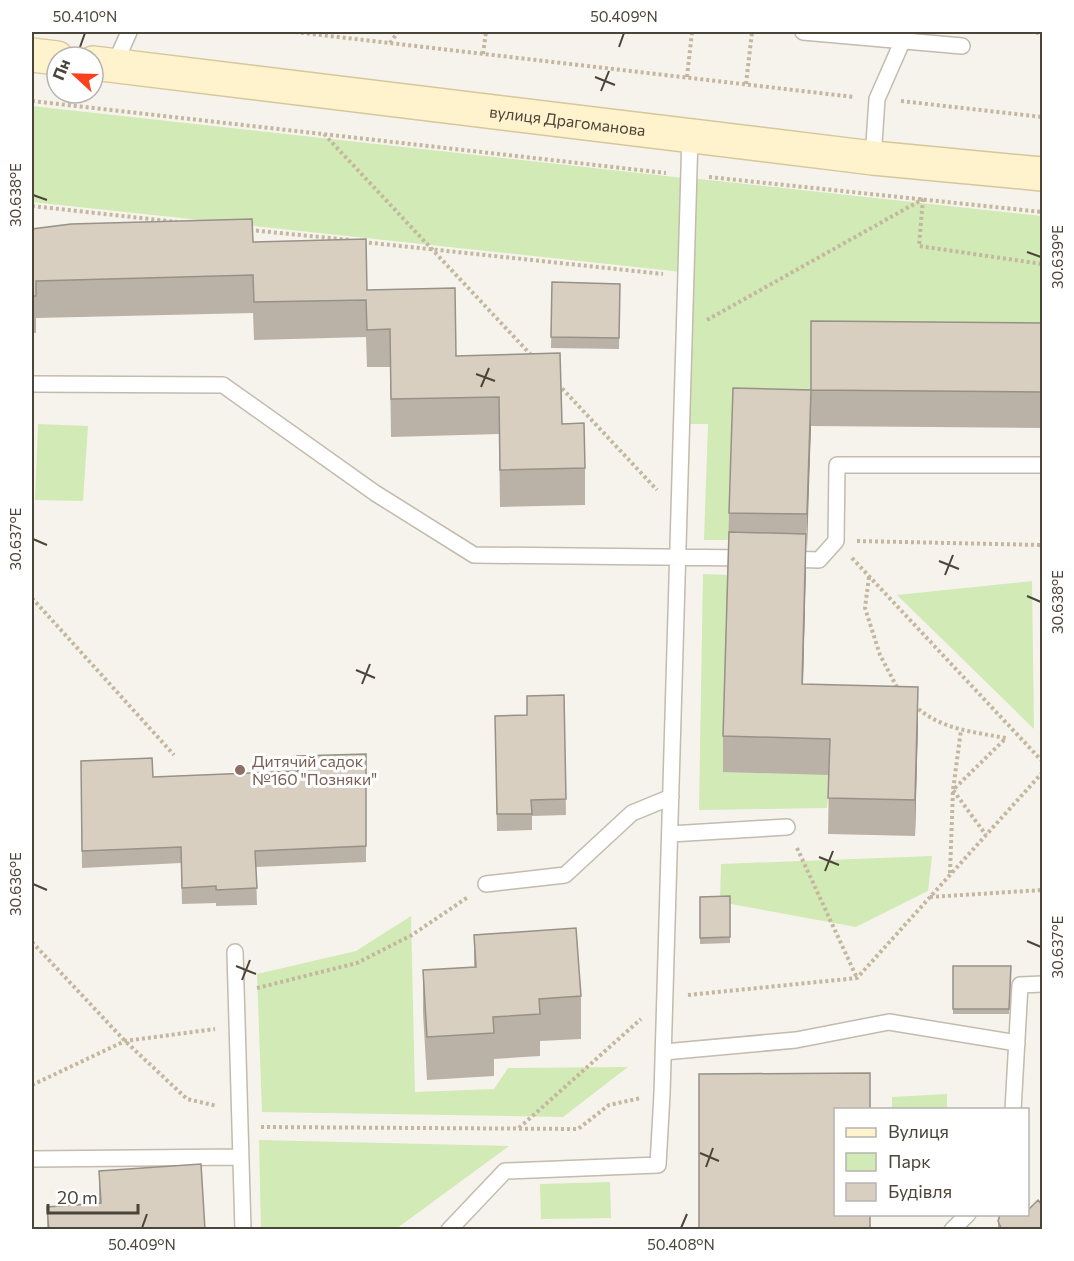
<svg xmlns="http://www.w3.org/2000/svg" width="1074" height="1261" viewBox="0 0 1074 1261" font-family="Commissioner,sans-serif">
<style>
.green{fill:#d2eab5}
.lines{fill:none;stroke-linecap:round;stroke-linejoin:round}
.lane-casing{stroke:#c2bbae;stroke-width:18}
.secondary-casing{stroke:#d6c79b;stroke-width:36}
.path{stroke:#c4b79f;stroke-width:4;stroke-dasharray:3 3;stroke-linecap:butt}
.lane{stroke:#fff;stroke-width:15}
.secondary{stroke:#fff3cd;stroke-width:33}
.wall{fill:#bab2a6}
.shaded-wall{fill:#979187}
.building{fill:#d8cfc1;stroke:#979187;stroke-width:1.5}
.ticks{fill:none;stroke:#4b4439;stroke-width:2}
.education-dot{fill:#8d6e63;stroke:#fff;stroke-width:2}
.labels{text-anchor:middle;stroke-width:6;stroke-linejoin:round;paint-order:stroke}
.street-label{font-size:16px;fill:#4b4439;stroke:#fff}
.education-label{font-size:16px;fill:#785e54;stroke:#fff;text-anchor:start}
.neatline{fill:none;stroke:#4b4439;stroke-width:2}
.ticks-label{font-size:15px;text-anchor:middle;fill:#4b4439}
</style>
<rect width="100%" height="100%" fill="#f6f3ec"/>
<!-- green -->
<path class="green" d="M32,106l652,72 -2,94 -650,-70z
M690,178l352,38v142l-231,68 -81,114h-26l4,-116h-22z
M38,424l50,2 -5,75 -48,-1z
M703,574l25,1 102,200 -3,33 -128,2z
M1032,581l2,148 -137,-134z
M932,856l-4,35 -72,36 -136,-25 1,-38z
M411,916l4,176 79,-3 14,-21 120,-1 -65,50 -301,-5 -5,-138 99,-23z
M947,1094v15h-55v-12z
M259,1140l250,6 -113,83 -135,1z
M610,1182l1,36 -70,1 -1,-35z"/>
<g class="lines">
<!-- lane casing -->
<g class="lane-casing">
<path id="lane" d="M803,32l159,14
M114,66l15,-34
M873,158l4,-59 29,-66
M32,384l191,1 152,108 99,62 273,3
M786,559l33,1 17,-19 1,-76h205
M670,834l117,-7
M486,884l79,-9 67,-62 39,-16
M235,952l8,278
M664,1052l132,-12 93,-18 128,21
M1013,1110l7,-125 22,-1
M32,1159l207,-2
M449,1230l56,-59 153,-6 4,-71 28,-959
M952,1230l16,-16"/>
</g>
<!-- secondary casing -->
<g class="secondary-casing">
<g id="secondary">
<path d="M32,55l25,3"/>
<path id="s1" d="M93,63l780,95 169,16"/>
</g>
</g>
<!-- path -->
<path class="path" d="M295,32l559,65
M1036,32l6,3
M390,43l8,-11
M483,54l3,-22
M687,77l5,-45
M746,84l6,-52
M32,101l634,72
M901,101l141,16
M324,134l208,222
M709,177l333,35
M923,199l-4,47 123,18
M32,206l145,16
M250,230l100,10
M363,242l300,32
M707,320l216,-121
M558,384l99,106
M857,541l185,4
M852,558l190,203
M869,577l-4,31 15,47 18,34
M32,598l142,157
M914,705c25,24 59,27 92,33l-53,52 33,45
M797,848l60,130
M950,873l3,-83 8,-60
M930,897l112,-7
M32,942l93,99 62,58 30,7
M257,988l100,-25 55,-28 56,-38
M688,995l169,-17 185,-205
M32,1085l93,-44 90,-12
M261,1127l317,2 31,-24 32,-7
M519,1128l122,-109"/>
<!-- lane -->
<use href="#lane" class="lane"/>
<!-- secondary -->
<use href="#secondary" class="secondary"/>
</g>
<!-- wall -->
<path class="wall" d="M32,229l221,13 114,48 89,66 106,68 23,44v37l-85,2 -1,-73 -108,3 -1,-70h-23l-1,-30 -112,3 -1,-27 -217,5v15h-4z
M552,282l68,2 -1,65 -68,-1z
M1042,323v105l-231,-2 -5,124 -3,134 115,39 -3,113 -87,-2 1,-59 -106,-3v-36l6,-223 82,-123z
M564,695l2,120 -34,1v14l-35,1 -2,-115 32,-1z
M366,754v108l-110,5 1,38 -41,1v-3l-34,1 -1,-41 -99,5 -1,-107 72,16 144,-6v-15z
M730,896v47l-30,1v-47z
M474,935l107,61v43l-41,2v15l-46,3v17l-67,4 -4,-67v-43l51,-3z
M953,966h58l-2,48h-56z
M99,1171l106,59h-158v-23l52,-4z
M1028,1215l14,15h-44v-9z"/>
<!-- shaded-wall -->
<path class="shaded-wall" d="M811,390v36l-4,124v-36z
M806,534v36l-4,150v-36z
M918,687v36l-3,113v-36z"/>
<!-- building -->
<path class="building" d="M252,219l1,23 113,-3 1,51 88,-2 1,68 104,-3 2,71 22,-1 1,45 -85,2 -1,-73 -108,2 -1,-70 -23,1 -1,-30 -112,2 -1,-27 -217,6v15h-4v-67l39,-5z
M552,282l68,2 -1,54 -68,-1z
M811,321l231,2v69l-231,-2z
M733,388l78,2 -4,124 -78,-1z
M729,532l77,2 -4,150 116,3 -3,113 -87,-2 2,-59 -107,-3z
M564,695l2,104 -35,1 1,14h-35l-2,-98 32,-1v-19z
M366,754v92l-111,5 2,37 -41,2v-4l-34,2 -1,-41 -99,4 -1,-90 71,-3 1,19 145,-6 -1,-15z
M730,896v41l-30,1v-41z
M576,928l5,68 -42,3 1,15 -47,3 1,16 -67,4 -4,-67 53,-3 -2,-32z
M953,966h58l-2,43h-56z
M870,1073v37h-34v105h34v15h-171v-156z
M201,1164l4,66h-156l-2,-23 54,-4 -2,-32z
M1038,1200l4,5v25h-40l-4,-9 2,-6h28v-5z"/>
<!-- ticks -->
<path class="ticks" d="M80,47l5,-14M619,47l5,-14M595,77l20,8M601,91l8,-20M33,195l14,5M1027,252l14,5M476,374l19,7M481,387l8,-19M33,539l14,6M939,561l20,8M945,575l8,-20M1027,596l14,6M356,670l19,8M362,684l8,-20M819,857l20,8M825,871l8,-20M33,884l14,6M1027,941l14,6M236,966l20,8M242,980l8,-20M700,1153l19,8M706,1167l7,-19M142,1228l5,-14M681,1228l6,-14"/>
<!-- markers -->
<circle class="education-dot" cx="240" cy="770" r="6"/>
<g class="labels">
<!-- street labels -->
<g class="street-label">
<text dy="6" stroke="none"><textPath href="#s1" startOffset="478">вулиця Драгоманова</textPath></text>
</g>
<!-- education labels -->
<g class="education-label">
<text x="252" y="767">Дитячий садок<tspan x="252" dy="18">№160 "Позняки"</tspan></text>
</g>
</g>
<!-- border -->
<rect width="1074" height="1261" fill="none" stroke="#ffffff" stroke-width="66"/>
<!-- legend -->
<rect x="834" y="1108" width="195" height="108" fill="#ffffff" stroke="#b7b4b0" stroke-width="1.5"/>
<rect x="846" y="1128" width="30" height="9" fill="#fff3cd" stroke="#b7b4b0" stroke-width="1.5"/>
<text x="888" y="1138" font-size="18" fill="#4b4439">Вулиця</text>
<rect x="846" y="1153" width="30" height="18" fill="#d2eab5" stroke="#b7b4b0" stroke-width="1.5"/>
<text x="888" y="1168" font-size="18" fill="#4b4439">Парк</text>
<rect x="846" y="1183" width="30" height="18" fill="#d8cfc1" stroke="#b7b4b0" stroke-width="1.5"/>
<text x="888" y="1198" font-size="18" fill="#4b4439">Будівля</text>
<!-- north arrow -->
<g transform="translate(75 75) rotate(292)"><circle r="28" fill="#ffffff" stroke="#b7b4b0" stroke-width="1.5"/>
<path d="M0-4.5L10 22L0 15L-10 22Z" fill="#fc3f1d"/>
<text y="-9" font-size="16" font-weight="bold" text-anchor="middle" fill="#4b4439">Пн</text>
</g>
<!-- scale -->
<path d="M48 1204v9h90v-9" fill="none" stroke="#4b4439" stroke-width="3"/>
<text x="57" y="1204" font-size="18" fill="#4b4439" stroke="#ffffff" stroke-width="4.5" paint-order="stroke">20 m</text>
<rect x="33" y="33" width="1008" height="1195" class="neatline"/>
<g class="ticks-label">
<text x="85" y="22">50.410°N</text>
<text x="624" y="22">50.409°N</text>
<text transform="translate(16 195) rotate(-90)" y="5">30.638°E</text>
<text transform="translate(1058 257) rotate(-90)" y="5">30.639°E</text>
<text transform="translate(16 539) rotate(-90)" y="5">30.637°E</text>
<text transform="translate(1058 602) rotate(-90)" y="5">30.638°E</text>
<text transform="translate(16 884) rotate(-90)" y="5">30.636°E</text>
<text transform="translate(1058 947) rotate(-90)" y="5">30.637°E</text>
<text x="142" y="1250">50.409°N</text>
<text x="681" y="1250">50.408°N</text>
</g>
</svg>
